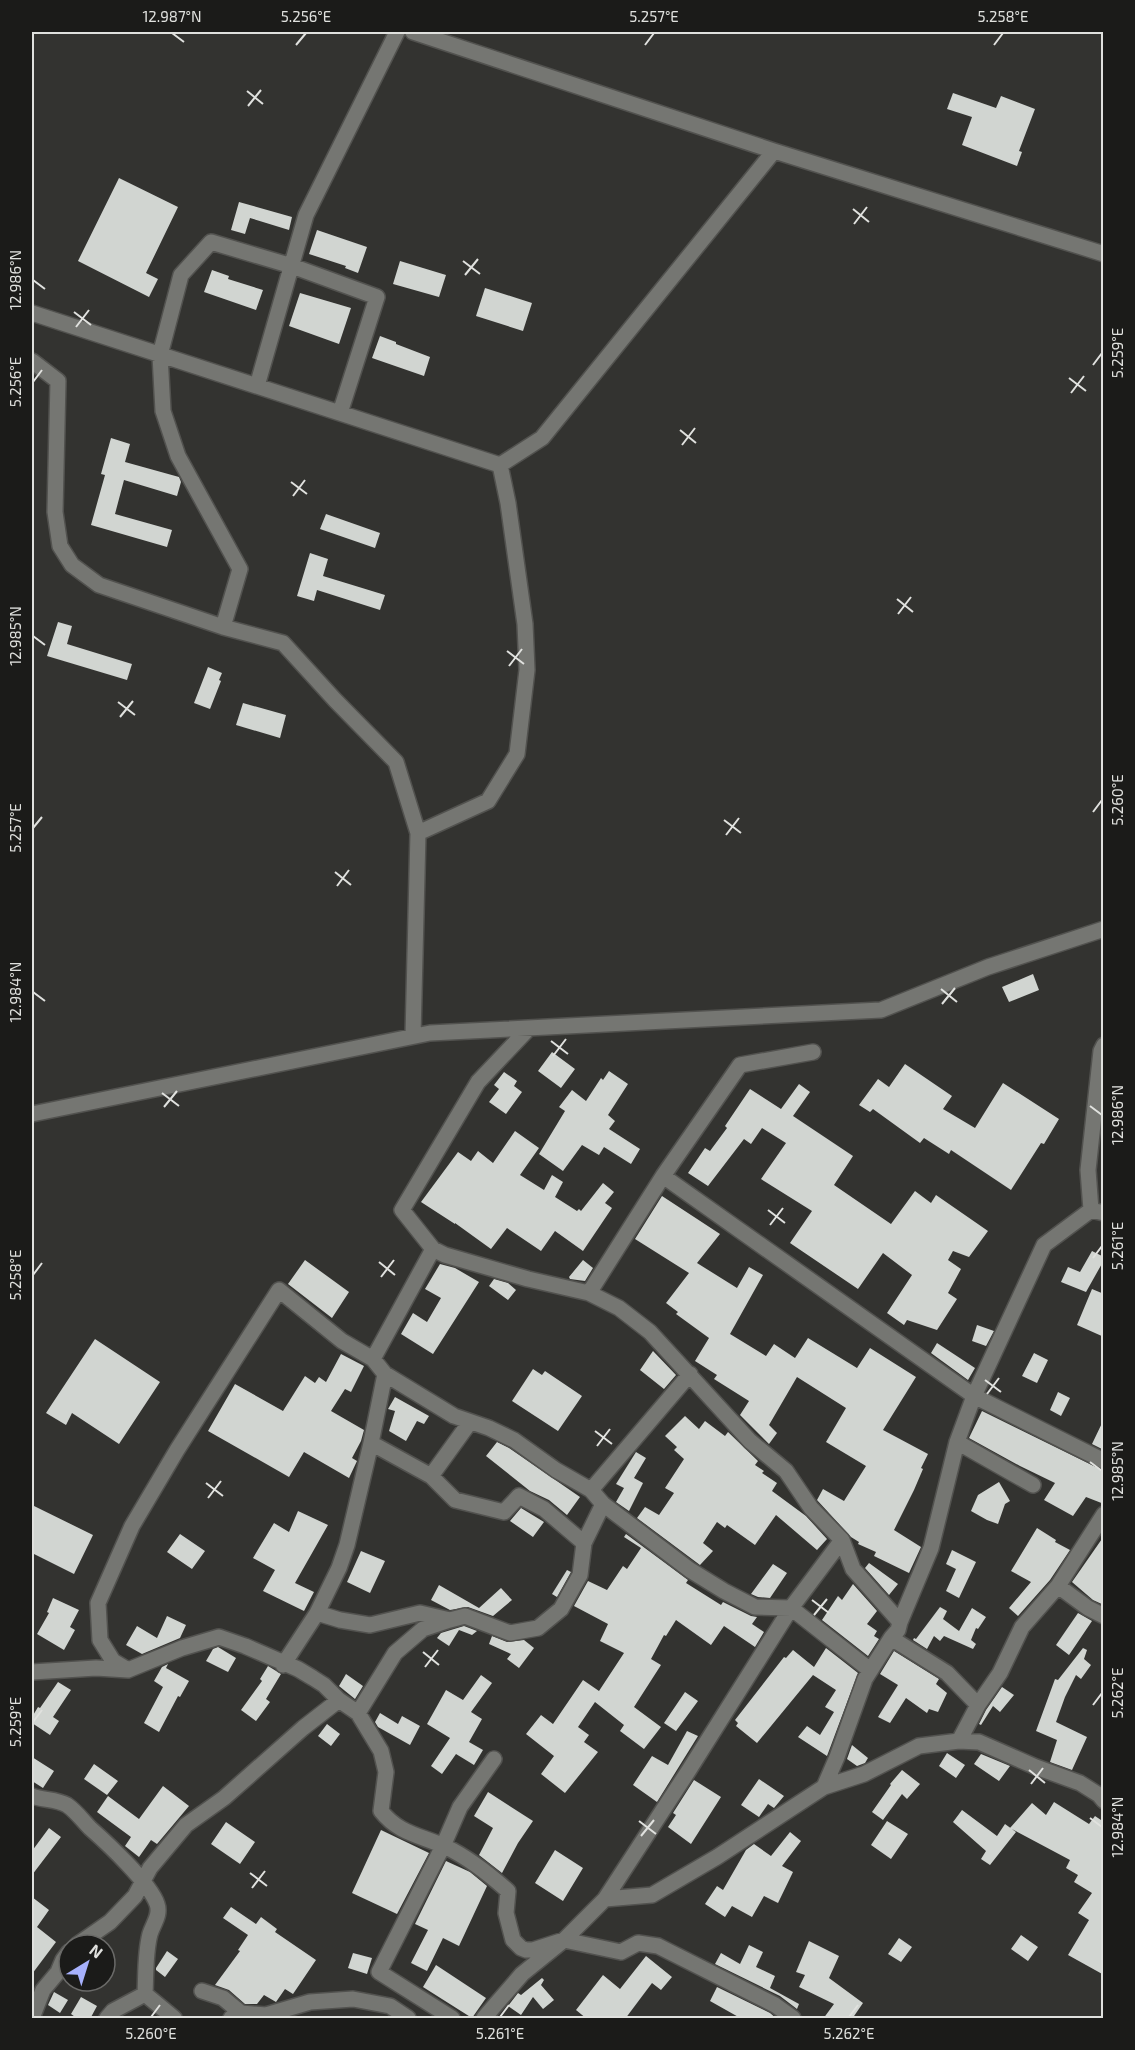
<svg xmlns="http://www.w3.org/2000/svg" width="1135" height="2050" viewBox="0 0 1135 2050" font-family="'Exo 2',sans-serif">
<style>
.building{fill:#d1d5d1}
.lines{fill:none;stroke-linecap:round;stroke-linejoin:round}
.street-casing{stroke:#52524f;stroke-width:18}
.street{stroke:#757672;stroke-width:15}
.ticks{fill:none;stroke:#e0e1de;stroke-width:2}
.neatline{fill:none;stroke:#e0e1de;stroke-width:2}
.ticks-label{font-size:15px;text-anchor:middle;fill:#e0e1de}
</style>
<rect width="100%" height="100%" fill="#333330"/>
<!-- building -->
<path class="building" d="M953,93l43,15 5,-12 34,13 -16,42 3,1 -5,14 -55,-21 10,-28 -25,-8z
M119,178l59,29 -32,66 12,6 -9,18 -71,-36z
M239,202l53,15 -3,13 -39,-12 -5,16 -14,-4z
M317,230l50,17 -9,26 -13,-5 1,-2 -37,-12z
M400,261l46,14 -7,22 -46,-13z
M212,270l17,6 -1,3 35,11 -7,20 -52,-18z
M485,288l47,15 -9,28 -47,-15z
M300,293l51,15 -12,36 -50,-18z
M380,336l16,6v2l34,13 -6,19 -52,-18z
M111,438l19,6 -5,18 54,15 2,5 -4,14 -53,-16 -9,34 57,16 -5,17 -76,-22 14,-50 -4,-1z
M326,514l54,19 -5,15 -55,-19z
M310,553l18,6 -5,17 62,19 -5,15 -63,-20 -3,11 -17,-5z
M58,622l14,4 -5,18 65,20 -5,16 -80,-24z
M208,667l14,6 -3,7 2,1 -11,28 -16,-6z
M243,703l43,12 -6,23 -44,-13z
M1033,974l6,16 -30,12 -7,-15z
M552,1052l23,17 -14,19 -23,-17z
M905,1064l47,32 -9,13 32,19 28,-45 56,36 -15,25 -3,-1 -30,47 -60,-40 -2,4 -25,-16 -4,5 -47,-34 -3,3 -11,-7 19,-26 11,8z
M609,1071l19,13 -20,31 7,6 -6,8 31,20 -9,15 -27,-17 -5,8 -17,-10 -19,26 -24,-17 26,-43 -6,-4 13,-17 14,11 15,-23 2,2z
M504,1072l13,9 -3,5 8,6 -16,22 -17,-12 10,-13 -5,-4z
M799,1084l11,8 -17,24 60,40 -19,29 57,39 24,-33 16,12 5,-8 52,36 -19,26 -16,-6 -5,9 13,9 -13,24 9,6 -20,31 -30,-10 -3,5 -17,-12 25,-38 -29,-22 -25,36 -68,-46 22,-32 -51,-32 25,-36 -24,-15 -11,16 -7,-5 -36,47 -20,-13 17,-25 5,3 17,-23 -2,-2 25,-37 31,20z
M515,1131l24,17 -19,27 24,15 8,-15 11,7 -8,15 22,14 2,-2 2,2 22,-28 11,9 -9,11 7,5 -29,43 -28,-20 -14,20 -34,-23 -16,21 -36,-26v1l-34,-22 37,-50 13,9 7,-10 15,12z
M662,1196l58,38 -23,29 40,25 12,-21 14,8 -33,59 36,22 8,-12 21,14 13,-20 49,30 13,-20 46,29 -33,53 45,24 -7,14 2,1 -9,21 -20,40 27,17 -12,26 -35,-17 2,-4 -18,-8 1,-2 -8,-5 -34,-37 6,-11 21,12 22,-35 -40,-24 20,-34 -49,-31 -28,48 8,8 -8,11 -29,-29 9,-14 -35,-22 3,-4 -22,-14 14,-23 -33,-24 2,-2 -12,-9 23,-30 -54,-34z
M1092,1251l12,6v3l-18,32 -25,-10 7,-15 12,5z
M305,1260l44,32 -17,26 -44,-34z
M583,1260l10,8 -8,13 -15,-2 -1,-2z
M440,1264l15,4 24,14 -46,72 -32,-20 12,-21 14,9 14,-24 -16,-9z
M494,1279l14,4 8,7 -8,10 -19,-14z
M1092,1289l12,5v43l-27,-12z
M977,1325l17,6 -8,15 -14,-5z
M95,1339l65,43 -41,62 -47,-31 -6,12 -20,-12z
M937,1343l38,25 -7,12 -37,-27z
M653,1351l23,24 -12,14 -24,-19z
M1034,1353l14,7 -11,23 -15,-7z
M341,1354l23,12 -13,26 -6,-3 -14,22 33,19 -3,11 -9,17 5,3 -8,17 -45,-26 -15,25 -81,-46 27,-47 48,27 22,-35 10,7 4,-6 7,5z
M533,1369l9,6 3,-4 37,25 -24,35 -46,-30z
M1058,1392l12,6 -9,18 -11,-6z
M395,1397l34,19 -5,8 -7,-3 -11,20 -17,-10 6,-20 -7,-2z
M982,1411l122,60v33l-18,-7 -13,19 -29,-16 11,-17 -35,-17 -51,-28z
M685,1416l14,13 6,-8 20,15 3,-4 30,29 -3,4 9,6 -2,2 15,10 -5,8 34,25 21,23 -10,11 -41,-35 -21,30 -28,-20 -2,3 -8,-6 -14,21 10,8 -13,14 -63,-47 8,-11 14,8 15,-22 -9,-5 19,-29 -10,-9 3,-3 -12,-11z
M1104,1419v31l-12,-6z
M497,1442l12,6 71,49 -13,18 -18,-15 -19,-9 -44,-35z
M636,1452l10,6 -12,20 9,5 -14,28 -13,-9 8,-14 -8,-4z
M999,1482l11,19 -5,3 -7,20 -11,-4 -16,-9 7,-16z
M32,1505l61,30 -19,39 -42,-21z
M521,1508l23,14 -11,15 -23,-16z
M298,1511l30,14 -33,58 19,9 -10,19 -41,-20 12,-21 -22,-12 21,-35 15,9z
M1037,1528l19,12 -1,2 15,8 -20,30 -32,36 -9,-8 22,-26 -20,-11z
M180,1534l25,17 -13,18 -25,-17z
M626,1534l62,46 -2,3 35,22 2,-3 28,14 6,1 -5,7 12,8 -9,15 -31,-21 -13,19 -35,-25 -10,16 -2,-1 -13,24 10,6 -27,42 27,20 -17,22 -24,-18 4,-6 -29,-23 -17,25 11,8 -5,7 14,10 -33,41 -24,-19 13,-18 -28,-22 15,-19 12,9 30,-44 16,11 25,-38 -24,-12 8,-17 -34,-18 14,-25 19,9 16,-24 4,3 14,-21 -17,-11z
M1104,1536v69l-11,-5 -21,-18z
M952,1550l24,12 -17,36 -13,-7 10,-22 -10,-5z
M361,1551l24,10 -15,32 -23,-11z
M869,1563l29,21 -9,11 -24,-27z
M773,1564l14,9 -17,25 -12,-1 -7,-3z
M567,1570l4,2 -14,25 -5,-3z
M853,1584l24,27 -10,13 10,7 -3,5 5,3 -11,17 -46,-36 16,-24 4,4z
M439,1585l40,23 22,-20 11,12 -19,16 -25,-9 -18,3 -19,-10z
M53,1598l26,12 -9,17 5,3 -11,20 -27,-16 12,-21 -2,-1z
M940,1607l7,4 -4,8 16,12 13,-23 14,9 -8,12 -2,-1 -5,12 5,4 -3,5 -29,-13 -4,5 -6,-5 -7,13 -14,-9 1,-2 2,1z
M1078,1613l14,8 -23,34 -13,-10z
M167,1616l19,9 -6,13 -38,16 -16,-9 11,-19 20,12z
M464,1626l13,5 -5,4 -13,-5 -10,16 -12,-8 4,-5z
M492,1636l15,6 17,-2 10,8 -15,20 -12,-9 4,-5 -22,-10z
M218,1647l18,11 -8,14 -22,-11 7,-12z
M826,1648l32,25 -31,83 -29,-19 9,-11 13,9 14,-23 -9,-5 11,-17 -23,-15 -56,68 -21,-17 2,-3 -3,-3 49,-63 2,1 7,-8 21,17z
M1083,1648l4,2 -3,9 7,6 -10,14 -5,-4 -11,22 -9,25 31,15 -15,33 -22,-8 7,-22 -21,-9 19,-52 3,1z
M894,1651l45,28 -3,5 11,9 -9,19 -9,-3 -2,4 -21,-15 -16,25 -12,-6 20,-32 -18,-11z
M168,1664l-2,4 23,13 -9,16 -2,-1 -19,36 -15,-9 19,-36 -9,-6 8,-14z
M268,1666l13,8 -15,25 4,3 -14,19 -15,-11 21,-29 -2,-2z
M346,1674l17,12 -8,13 -16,-13z
M481,1675l11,8 -21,29 11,7 -13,23 14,8 -9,15 -18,-11 -14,20 -11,-8 19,-28 -23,-14 19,-34 17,10z
M58,1682l13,8 -18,27 6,4 -9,14 -18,-12v-6l6,-10 2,1z
M1002,1687l12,8 -14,17 -7,-6 -12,19 -2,-1 7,-14z
M685,1692l13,9 -22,30 -12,-8z
M380,1713l18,11 4,-8 18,10 -10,19 -32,-18 -3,-5z
M327,1724l13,10 -9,12 -13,-10z
M687,1731l11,5 -41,66 -24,-17 19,-29 16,9z
M852,1745l16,13 -3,5 -8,3 -10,-7z
M947,1753l18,12 -9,13 -17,-12z
M981,1754l29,12 -11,15 -25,-17z
M32,1757l22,14 -11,17 -11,-7z
M94,1764l24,17 -11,14 -23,-16z
M902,1770l18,14 -13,15 -5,-5 -19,26 -11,-8 19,-27 -1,-1z
M759,1779l25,17 -10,12 -6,-4 -9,13 -18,-12z
M694,1780l27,17 -30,47 -23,-17 8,-12 -3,-2z
M163,1786l26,20 -32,38 -6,-4 -12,17 -14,-11 6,-9 -34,-25 11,-16 31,23z
M488,1792l45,29 -15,22 -16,30 -23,-18 14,-27 -19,-12z
M1054,1802l35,22 6,-8 9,6v153l-36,-20 21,-35 -11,-7 14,-20 -18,-11 4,-7 -12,-7 4,-8 -60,-32 22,-25 14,12z
M962,1810l35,26 8,-12 11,8 -26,33 -9,-6 5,-8 -33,-29z
M887,1821l21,13 -17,25 -20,-14z
M226,1822l29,20 -15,22 -29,-20z
M49,1828l12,9 -29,38v-24z
M381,1830l48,23 -32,61 -45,-21z
M790,1832l11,9 -19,25 11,6 -15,31 -14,-7 -12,21 -20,-11 -7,11 -20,-13 12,-18 6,4 23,-40 8,-6 17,12z
M555,1850l28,18 -20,33 -28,-18z
M446,1861l24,11 17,14 -28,60 -16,-8 -16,33 -16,-8 17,-33 -13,-6z
M32,1897l17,13 -12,17 19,15 -24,32z
M231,1907l25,17 5,-7 16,12 -2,3 41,28 -23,34 -8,-5 -9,13 -12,-7 -7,9h-12l-16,-14 -14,-5 25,-34 -2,-1 10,-15 -25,-17z
M1021,1935l17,12 -10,14 -17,-12z
M899,1938l13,9 -11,15 -13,-8z
M809,1941l30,15 -10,22 34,25 -11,16h-29l11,-15 -35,-17 6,-12 -9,-3z
M749,1945l14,7 -7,15 19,9 -5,12 29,16 -2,5 -17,-13 -65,-32 6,-11 19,11z
M167,1951l11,8 -13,18 -9,-7v-2z
M353,1953l19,5 -5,16 -19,-6z
M646,1956l26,21 -11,13 -9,-7 -27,36h-38l-11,-9 27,-35 17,14z
M436,1965l50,33 -14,20 -49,-31z
M542,1978l2,2 -3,5 13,15 -11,9 -10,-12 -12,18 -13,-9 10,-13 3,2z
M717,1987l53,26 7,6h-35l-32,-18z
M54,1992l14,8 -8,13 -12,-8z
M81,1997l16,9 -7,13h-12l-7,-5z"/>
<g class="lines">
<!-- street casing -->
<g class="street-casing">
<path id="street" d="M413,32l361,119 330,103
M32,313l468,152 42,-27 232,-287
M32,361l26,20 -3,131 5,34 12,19 27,20 124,42 60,16 52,57 61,62 22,71
M257,386l49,-171 91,-183
M223,627l17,-58 -62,-113 -15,-45 -3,-56 21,-80 30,-33 81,24 85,31 -37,116
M529,1028l-51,54 -76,128 31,39 12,6 83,24 61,14 30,15 31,24 100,109 36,30 25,37 31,32 11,29 47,53 -2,8 -7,8 56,35 31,32
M413,1036l5,-203 70,-32 29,-47 10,-84 -2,-46 -17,-121 -8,-38
M32,1114l398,-81 451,-23 107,-43 116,-38
M663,1176l311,220 130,65
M1091,1210l-3,-40 13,-119 3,-6
M589,1293l74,-117 77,-111 73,-13
M373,1359l60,-110
M957,1442l76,43
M371,1443l60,33 24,24 49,12 15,-16 25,13 40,34
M431,1476l39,-54
M591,1490l99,-116
M1058,1586l30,22 16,8
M317,1613l23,7 30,5 50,-12 30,7 15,-4 45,17 28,-5 23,-19 19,-34 4,-32 19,-39
M900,1622l31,-74 26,-106 17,-46 70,-151 47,-35 13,3
M283,1665l34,-52 22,-45 8,-23 24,-102 14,-69
M128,1670l-15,-9 -13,-21 -2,-37 34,-77 45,-76 102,-160 63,51 31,18 12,15 69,42 35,12 25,12 42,30 35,20 12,14 87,66 34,21 31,16 36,1 79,62
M32,1672l64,-4 32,2 54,-22 37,-11 26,9 53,23 15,9 11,7 15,15 19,13 23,38 5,21 -5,39c18,23 39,24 65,36 23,11 43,27 62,44l-2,22 7,27 8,8 5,2h7l31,-10 57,12 17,-9 20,3 117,59 18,13
M358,1713l37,-60 28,-24 27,-9
M959,1741l19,-36 22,-32 22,-46 36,-41 46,-72
M824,1787l13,-30 28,-78 26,-41
M32,1796c10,4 25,3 35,9 10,7 15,15 23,23 17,15 60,55 67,76 4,11 -4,20 -7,30 -5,19 -4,41 -5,60
M605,1899l47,-4 65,-38 107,-70 40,-13 55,-28 40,-5 20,1 57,25 44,16 19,12 5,6
M77,1945l33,-23 25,-26 15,-28 36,-43 38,-27 79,-70 36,-28
M202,1991l21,7 18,15
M32,2018l11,-28 15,-18 5,-12 6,-8
M107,2018l6,-7 32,-17 29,24
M231,2018l10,-5 25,2 44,-13 43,-3 37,7 18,12
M452,2018l-73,-46 64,-126 17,-39 34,-48
M484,2018l38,-44 42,-34 41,-41 84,-129 102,-162 51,-68"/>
</g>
<!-- street -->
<use href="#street" class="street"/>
</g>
<!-- ticks -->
<path class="ticks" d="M172,33l12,9M296,45l10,-12M645,45l9,-12M994,45l9,-12M247,91l16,13M248,106l13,-16M853,209l16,13M854,224l13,-17M463,261l17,13M465,275l13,-16M33,280l12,9M74,312l17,13M76,327l13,-17M1093,365l9,-12M1069,378l17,13M33,382l9,-12M1071,393l13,-17M680,430l16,13M682,445l13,-17M291,482l16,12M293,496l12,-16M897,599l16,13M898,614l13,-17M33,636l12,9M507,651l17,13M509,666l13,-17M118,702l17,13M120,717l13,-16M1093,812l9,-12M724,820l17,13M33,828l9,-11M726,835l13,-17M335,872l16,13M337,886l12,-16M941,989l16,13M33,992l12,9M942,1004l13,-16M551,1041l17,13M553,1056l13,-17M162,1093l17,13M1090,1106l12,9M164,1107l13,-16M768,1210l17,13M770,1225l13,-17M1093,1258l9,-12M379,1262l16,13M33,1275l9,-12M381,1277l13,-17M985,1380l16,12M987,1394l12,-16M595,1431l17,13M597,1446l13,-17M1090,1462l12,9M206,1483l17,13M208,1498l13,-17M812,1600l17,13M814,1615l13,-16M423,1652l16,13M425,1667l13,-17M1093,1705l9,-12M33,1722l9,-12M1029,1770l16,13M1031,1784l12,-16M1090,1818l12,9M639,1821l17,13M641,1836l13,-16M250,1873l17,13M252,1888l13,-17M151,2017l9,-12M500,2017l9,-12M849,2017l9,-12"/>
<!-- border -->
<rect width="1135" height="2050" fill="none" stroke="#1b1b19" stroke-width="66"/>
<!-- north arrow -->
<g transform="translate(87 1963) rotate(38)"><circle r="28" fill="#1b1b19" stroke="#6a6a68" stroke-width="1.5"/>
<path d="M0-4.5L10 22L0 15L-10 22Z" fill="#a7b1fc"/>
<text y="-9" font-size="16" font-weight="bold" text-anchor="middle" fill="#e0e1de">N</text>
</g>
<rect x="33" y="33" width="1069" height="1984" class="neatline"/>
<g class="ticks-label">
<text x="172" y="22">12.987°N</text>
<text x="306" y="22">5.256°E</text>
<text x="654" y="22">5.257°E</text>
<text x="1003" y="22">5.258°E</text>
<text transform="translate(16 280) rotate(-90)" y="5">12.986°N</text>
<text transform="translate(1118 353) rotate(-90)" y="5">5.259°E</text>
<text transform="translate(16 382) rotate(-90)" y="5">5.256°E</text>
<text transform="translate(16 636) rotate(-90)" y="5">12.985°N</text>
<text transform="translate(1118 800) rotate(-90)" y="5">5.260°E</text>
<text transform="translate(16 828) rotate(-90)" y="5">5.257°E</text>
<text transform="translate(16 992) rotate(-90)" y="5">12.984°N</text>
<text transform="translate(1118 1115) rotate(-90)" y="5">12.986°N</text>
<text transform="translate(1118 1246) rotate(-90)" y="5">5.261°E</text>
<text transform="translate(16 1275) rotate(-90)" y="5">5.258°E</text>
<text transform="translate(1118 1471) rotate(-90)" y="5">12.985°N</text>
<text transform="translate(1118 1693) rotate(-90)" y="5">5.262°E</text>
<text transform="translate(16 1722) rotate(-90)" y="5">5.259°E</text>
<text transform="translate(1118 1827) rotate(-90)" y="5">12.984°N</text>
<text x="151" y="2039">5.260°E</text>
<text x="500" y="2039">5.261°E</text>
<text x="849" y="2039">5.262°E</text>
</g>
</svg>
